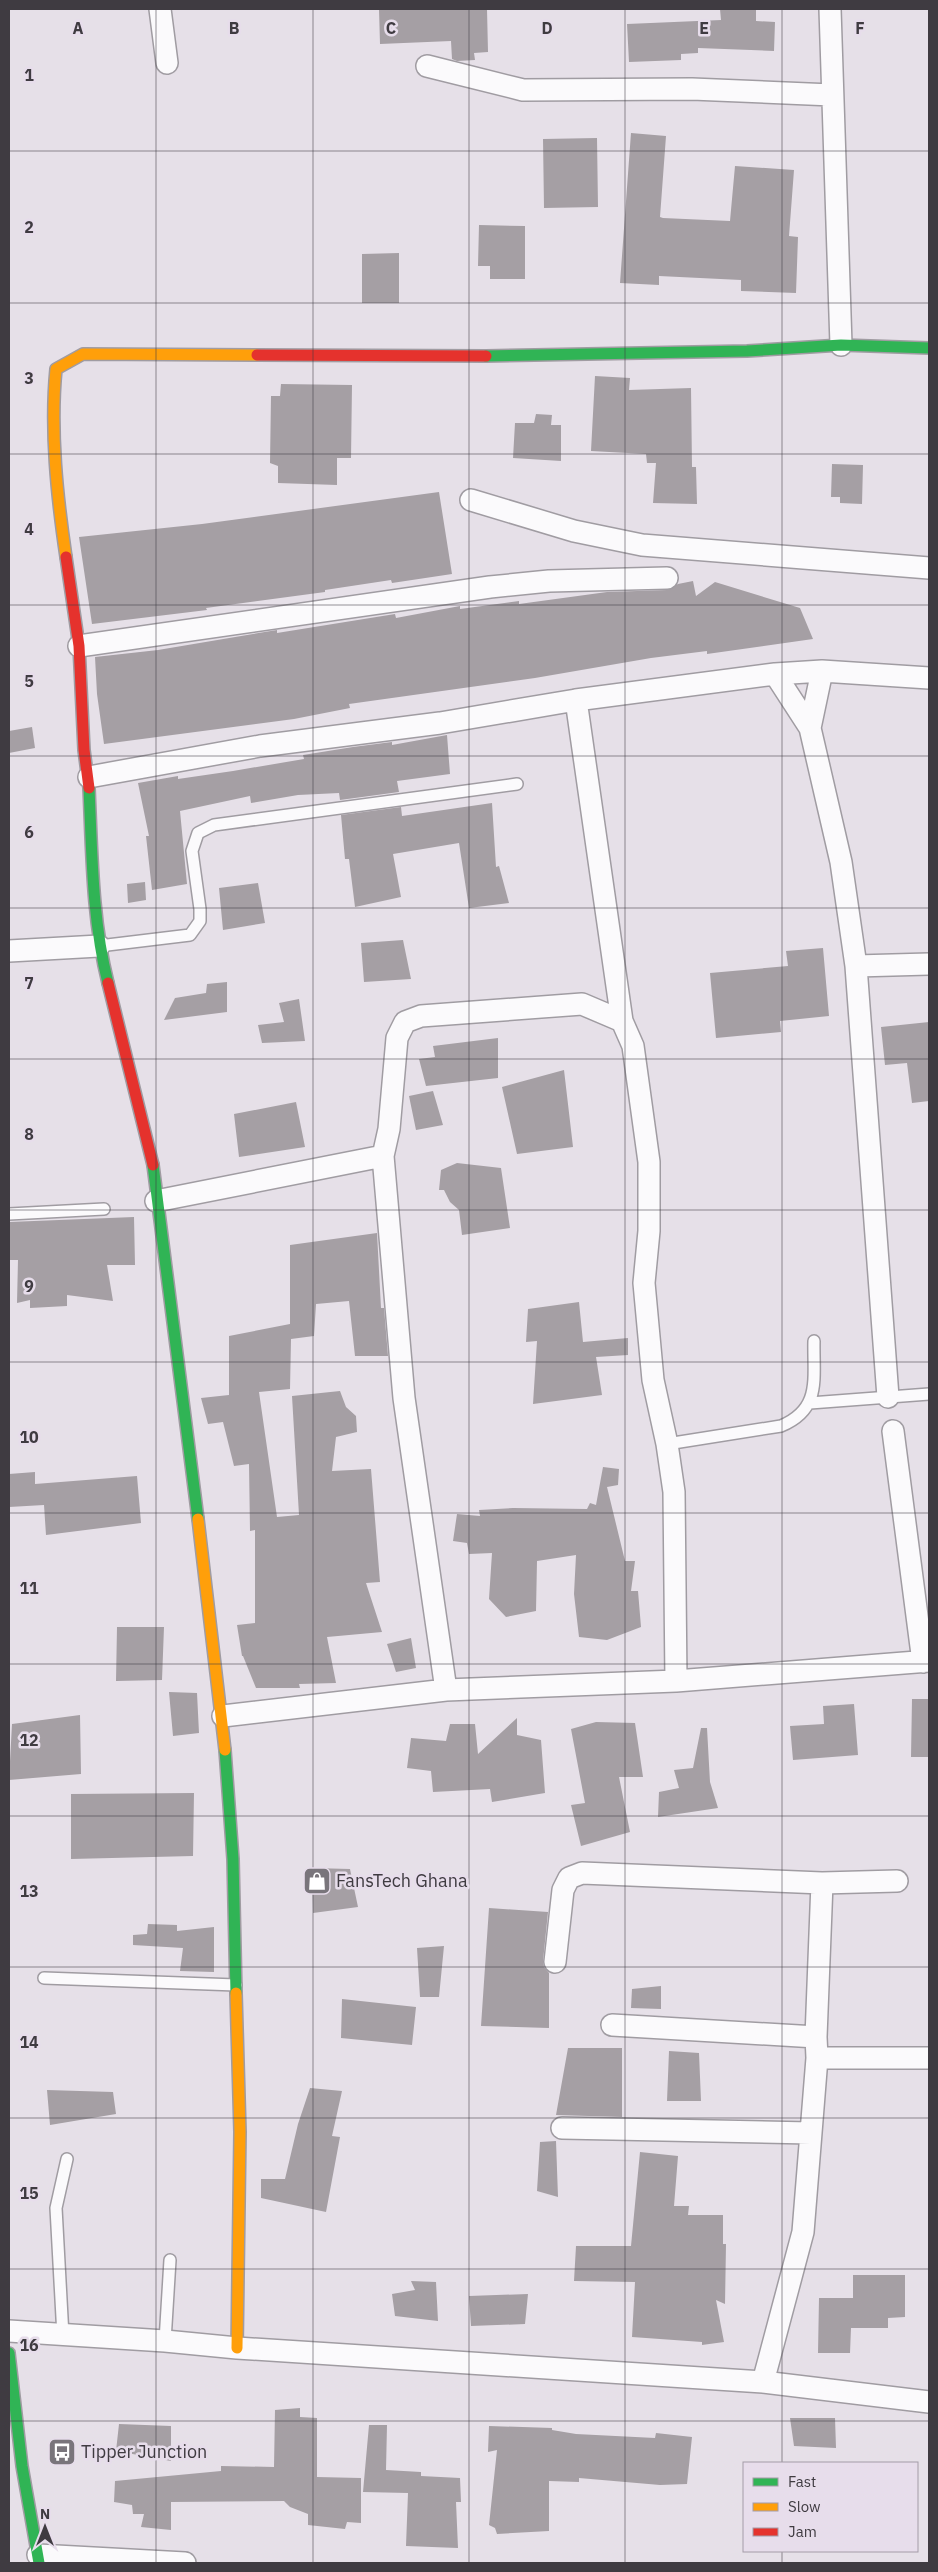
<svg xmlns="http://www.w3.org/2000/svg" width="938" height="2572" viewBox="0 0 938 2572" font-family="'IBM Plex Sans',sans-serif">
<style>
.building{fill:#a59fa4}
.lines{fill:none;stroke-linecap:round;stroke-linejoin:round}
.lane-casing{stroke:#a09ca2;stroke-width:14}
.street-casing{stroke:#a09ca2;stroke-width:24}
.fast-casing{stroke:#a09ca2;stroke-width:14}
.slow-casing{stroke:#a09ca2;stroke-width:14}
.jam-casing{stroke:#a09ca2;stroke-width:14}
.lane{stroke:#fbfafc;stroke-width:11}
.street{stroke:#fbfafc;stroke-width:21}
.fast{stroke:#30b455;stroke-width:11}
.slow{stroke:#ff9f0a;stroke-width:11}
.jam{stroke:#e5322d;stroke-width:11}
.grid{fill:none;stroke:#3f3b41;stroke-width:1;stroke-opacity:0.55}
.labels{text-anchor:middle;stroke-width:5;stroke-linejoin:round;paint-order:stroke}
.poi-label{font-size:18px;fill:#3f3b41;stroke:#e7ddeb;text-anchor:start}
.grid-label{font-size:16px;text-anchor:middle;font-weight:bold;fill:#3f3b41;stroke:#e7ddeb;stroke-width:5;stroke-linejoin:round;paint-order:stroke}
</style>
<rect width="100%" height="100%" fill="#e6e0e8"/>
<!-- building -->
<path class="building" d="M379,9h108l1,43 -14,1 1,7 -18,1 -5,-2 -1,-18 -71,3z
M720,9h36v12l19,1 -1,29 -76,-3v5l-17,1v6l-52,2 -2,-38 94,-4z
M631,133l35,3 -6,81 3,1 67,3 5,-55 59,4 -5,66 9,1 -2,56 -55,-2v-11l-82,-4v9l-39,-2z
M597,138l1,69 -54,1 -1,-69z
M479,225l46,1v53h-35v-13h-12z
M399,253v50h-37v-49z
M595,376l35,2 -1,12 62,-2 1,79h4l1,37 -44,-1 3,-40h-9l-1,-9 -55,-3z
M281,384l71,1 -1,73h-14v27l-59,-2v-17l-8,-3 1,-67h9z
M536,414l16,1 -1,10h10v36l-48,-3 2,-35h19z
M832,464l31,1 -1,39 -22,-1v-6h-9z
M439,492l13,82 -60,9 -1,-3 -66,10v2l-119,16 1,2 -115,14 -13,-87 123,-13z
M693,581l3,15 19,-14 85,26 13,31 -106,15v-3l-56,7 -116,20 -186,26 1,4 -56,11 -190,25 -7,-50 -2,-37 63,-7 119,-20v3l118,-19 1,4 64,-12v3l59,-8v3l88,-12 60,-2 11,-6z
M32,727l3,21 -26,5v-22z
M447,735l3,39 -53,7 2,11 -59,8 -1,-7 -41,2 -47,8 -1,-7 -70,15 7,73 -35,6 -6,-54h3l-11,-53 40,-7v3l55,-8 71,-12 -1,-4 50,-8 39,-5v3z
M492,803l4,64 3,-1 10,37 -40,5 -10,-65 -66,11 8,43 -46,10 -6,-48h-4l-4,-44 60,-8 1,9z
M145,882l1,18 -18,3 -1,-19z
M258,883l7,40 -42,7 -4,-42z
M403,940l8,39 -47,3 -3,-39z
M823,948l6,68 -49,5 1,11 -65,6 -6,-65 78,-7 -2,-15z
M227,982v30l-63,8 11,-22 31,-5 1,-9z
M299,999l6,42 -43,2 -4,-18 26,-3 -5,-19z
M929,1022v79l-17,2 -5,-40 -22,2 -4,-38z
M498,1038v40l-72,8 -7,-27 16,-2 -2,-11z
M564,1070l9,77 -56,7 -15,-67z
M433,1091l10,34 -27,5 -7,-34z
M296,1102l9,45 -66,10 -5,-43z
M457,1163l44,5 9,60 -48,7 -3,-25 -9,-8 -6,-12h-5l2,-20z
M134,1217l1,48h-28l6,36 -46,-6v11l-37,2v-8l-13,3 1,-43h-9v-38z
M377,1233l4,75h3l4,48h-33l-6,-55 -33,3 -2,32 -23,3 -1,50 -31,3 18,125 22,-2 -7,-119 48,-5 6,16 10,9 1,16 -21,5 -4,34 39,-2 9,113 -14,1 16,49 -55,5 9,46 -37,1 1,4h-44l-13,-32h-1l-5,-31 18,-2v-93l-5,1 -1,-67 -15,2 -11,-44 -15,2 -7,-26 28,-3v-59l61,-12v-79z
M579,1302l4,40 45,-4v17l-32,2 6,38 -69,9 4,-63 -11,1 2,-33z
M603,1467l16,2 -1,16 -11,2 18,74h10l-4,30h7l3,36 -34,13 -28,-3 -5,-43 2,-39 -39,6 -1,50 -30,6 -17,-18 3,-46 -23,1 -2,-11 -14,-2 4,-27 23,2 -1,-6 34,-2 74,1 3,-6 6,2z
M35,1472v12l102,-8 4,47 -95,12 -2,-30 -35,2v-33z
M117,1627h47l-2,53 -46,1z
M411,1638l5,30 -20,4 -9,-28z
M169,1692l28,1 2,40 -26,3z
M912,1699h17v58h-18z
M854,1704l4,51 -65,5 -3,-34 34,-2 -1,-18z
M80,1715l1,59 -72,6 3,-56z
M517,1718v17l24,5 4,53 -53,9 -2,-13 -57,3 -2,-21 -24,-3 4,-30 35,3 4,-17h25l3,30z
M596,1722l39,1 8,54h-24l11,55 -49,14 -10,-41 14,-2 -14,-74z
M701,1728h6l3,54 8,26 -60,9 1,-25 20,-4 -5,-18 19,-2z
M194,1793l-1,63 -122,3v-65z
M312,1868l38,1 8,38 -45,6z
M489,1908l59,4 -5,49 1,6 5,6v55l-68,-2z
M148,1924l29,1v6l37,-4v45l-34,-1 3,-23 -50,-3v-10l14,-1z
M444,1946l-5,51h-19l-3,-49z
M661,1986v23l-30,-1 1,-19z
M342,1999l74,8 -4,38 -71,-7z
M568,2048h54v69l-66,-2z
M669,2051l30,2 2,48h-34z
M310,2088l32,3 -10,45 8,1 -14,75 -65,-14v-19h24l13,-55z
M47,2090l66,2 3,22 -66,11z
M556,2141l2,56 -21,-6 3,-49z
M640,2152l38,4 -4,50h15l-1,9h35v29h3l-1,60 -9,-4 8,42 -22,3v-3l-70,-5 3,-55 -61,-1 2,-35h55z
M853,2275h52v42l-17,1v10h-37l-1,25h-32l1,-55h34z
M411,2281l25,1 2,39 -43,-5 -3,-22 23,-4z
M528,2294l-3,30 -54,2 -2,-30z
M300,2408v9l17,1v59l44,1v45l-14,-1 -2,7 -37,-4v-11l-18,-7 -6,-6 -113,1v28l-30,-3 3,-13h-11l-1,-9 -18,-3 1,-21 106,-10v-5l53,1 1,-57z
M790,2418h45l1,30 -42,-2z
M119,2424l52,2v35l-55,-10z
M369,2425h18l-1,45 35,2v4l39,2 1,24h-5l2,46 -52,-2 2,-53 -45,-1z
M489,2426l63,2v2l24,4 79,4 1,-5 36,4 -5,47 -27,1 -81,-7v4l-30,-1v50l-52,3 -2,-6 -6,-3 8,-75 -9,2z"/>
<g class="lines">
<!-- lane casing -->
<g class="lane-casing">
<path id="lane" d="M99,946l91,-11 10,-14v-12l-8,-58 6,-18 16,-8 303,-41
M9,1214l95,-5
M810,1403l119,-9
M667,1444l114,-18c41,-17 32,-48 33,-85
M44,1978l192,7
M63,2336l-7,-128 11,-49
M165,2341l5,-81"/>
</g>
<!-- street casing -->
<g class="street-casing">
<path id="street" d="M160,9l7,54
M830,9l11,336
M427,66l96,24 169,-1 140,6
M471,500l103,31 68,14 287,23
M79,646l411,-59 59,-6 118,-3
M775,674l35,54 31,134 15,104 32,431
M576,700l46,321
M810,728l12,-57
M89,777l171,-31 180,-23 136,-23 199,-26 47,-3 107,7
M9,951l90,-5
M856,966l73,-2
M156,1201l227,-45
M893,1431l30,231
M446,1690l-42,-292 -21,-242 6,-27 8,-91 8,-16 16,-6 161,-12 40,17 11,25 16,116v69l-5,52 9,97 14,64 7,48 2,189
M223,1716l223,-26 230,-9 253,-20
M555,1962l8,-72 6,-12 13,-5 240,10 75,-2
M612,2025l204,12
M817,2058h112
M562,2128l249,5
M9,2331l156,10 72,7 526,34 166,20
M763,2382l40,-150 14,-174 -1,-21 6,-154
M38,2555l147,8"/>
</g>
<!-- fast casing -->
<g class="fast-casing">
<path id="fast" d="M486,356l261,-5 94,-6 88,3
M89,788c3,66 3,131 19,195
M153,1165l45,354
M225,1750l8,109 3,134
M9,2353l13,113 17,97"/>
</g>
<!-- slow casing -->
<g class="slow-casing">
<path id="slow" d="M66,557c-9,-61 -16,-127 -10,-188l27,-15 174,1
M198,1519l27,231
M236,1993l4,139 -3,216"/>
</g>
<!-- jam casing -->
<g class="jam-casing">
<path id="jam" d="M257,355l229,1
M66,557l13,89 5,104 5,38
M108,983l45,182"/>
</g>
<!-- lane -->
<use href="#lane" class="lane"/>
<!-- street -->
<use href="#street" class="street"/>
<!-- fast -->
<use href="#fast" class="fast"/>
<!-- slow -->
<use href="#slow" class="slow"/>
<!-- jam -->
<use href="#jam" class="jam"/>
</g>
<!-- grid -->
<path class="grid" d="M156,9v2554M313,9v2554M469,9v2554M625,9v2554M782,9v2454M9,151h920M9,303h920M9,454h920M9,605h920M9,756h920M9,908h920M9,1059h920M9,1210h920M9,1362h920M9,1513h920M9,1664h920M9,1816h920M9,1967h920M9,2118h920M9,2269h920M9,2421h920M782,2551v12"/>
<!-- icons -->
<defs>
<g id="shop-square" transform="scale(1.4375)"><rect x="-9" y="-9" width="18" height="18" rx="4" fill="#79757b" stroke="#e7ddeb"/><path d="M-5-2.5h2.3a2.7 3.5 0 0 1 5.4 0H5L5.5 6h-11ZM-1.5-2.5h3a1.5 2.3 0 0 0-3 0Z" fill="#fff"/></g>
<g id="bus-square" transform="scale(1.4375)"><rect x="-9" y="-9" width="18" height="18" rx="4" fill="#79757b" stroke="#e7ddeb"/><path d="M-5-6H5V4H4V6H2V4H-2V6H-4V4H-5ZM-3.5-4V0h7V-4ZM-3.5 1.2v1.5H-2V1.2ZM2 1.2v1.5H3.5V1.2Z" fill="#fff"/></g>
</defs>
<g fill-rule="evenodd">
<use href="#shop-square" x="317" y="1881"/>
<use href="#bus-square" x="62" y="2452"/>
</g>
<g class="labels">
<!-- poi labels -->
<g class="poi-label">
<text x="336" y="1887">FansTech Ghana</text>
<text x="81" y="2458">Tipper Junction</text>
</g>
</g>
<g class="grid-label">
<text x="78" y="34">A</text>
<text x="234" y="34">B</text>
<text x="391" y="34">C</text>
<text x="547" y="34">D</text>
<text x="704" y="34">E</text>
<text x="860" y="34">F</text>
<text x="29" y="81">1</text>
<text x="29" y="233">2</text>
<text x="29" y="384">3</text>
<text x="29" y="535">4</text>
<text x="29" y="687">5</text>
<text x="29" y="838">6</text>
<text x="29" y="989">7</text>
<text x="29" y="1140">8</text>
<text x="29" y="1292">9</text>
<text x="29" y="1443">10</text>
<text x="29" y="1594">11</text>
<text x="29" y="1746">12</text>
<text x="29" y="1897">13</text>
<text x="29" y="2048">14</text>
<text x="29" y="2199">15</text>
<text x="29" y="2351">16</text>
</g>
<!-- border -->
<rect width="938" height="2572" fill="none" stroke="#3f3b41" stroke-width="20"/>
<!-- legend -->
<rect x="743" y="2462" width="175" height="90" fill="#e7ddeb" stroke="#a49ca7"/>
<rect x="753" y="2478" width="25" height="8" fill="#30b455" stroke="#a49ca7"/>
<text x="788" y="2487" font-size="15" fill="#3f3b41">Fast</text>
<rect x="753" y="2503" width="25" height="8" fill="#ff9f0a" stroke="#a49ca7"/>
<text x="788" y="2512" font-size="15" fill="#3f3b41">Slow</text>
<rect x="753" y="2528" width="25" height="8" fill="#e5322d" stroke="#a49ca7"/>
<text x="788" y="2537" font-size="15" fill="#3f3b41">Jam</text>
<!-- north arrow -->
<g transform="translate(45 2527)" stroke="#e7ddeb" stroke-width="4" paint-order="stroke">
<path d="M0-4L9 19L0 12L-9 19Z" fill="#3f3b41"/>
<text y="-8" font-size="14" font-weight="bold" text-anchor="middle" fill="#3f3b41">N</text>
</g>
</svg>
